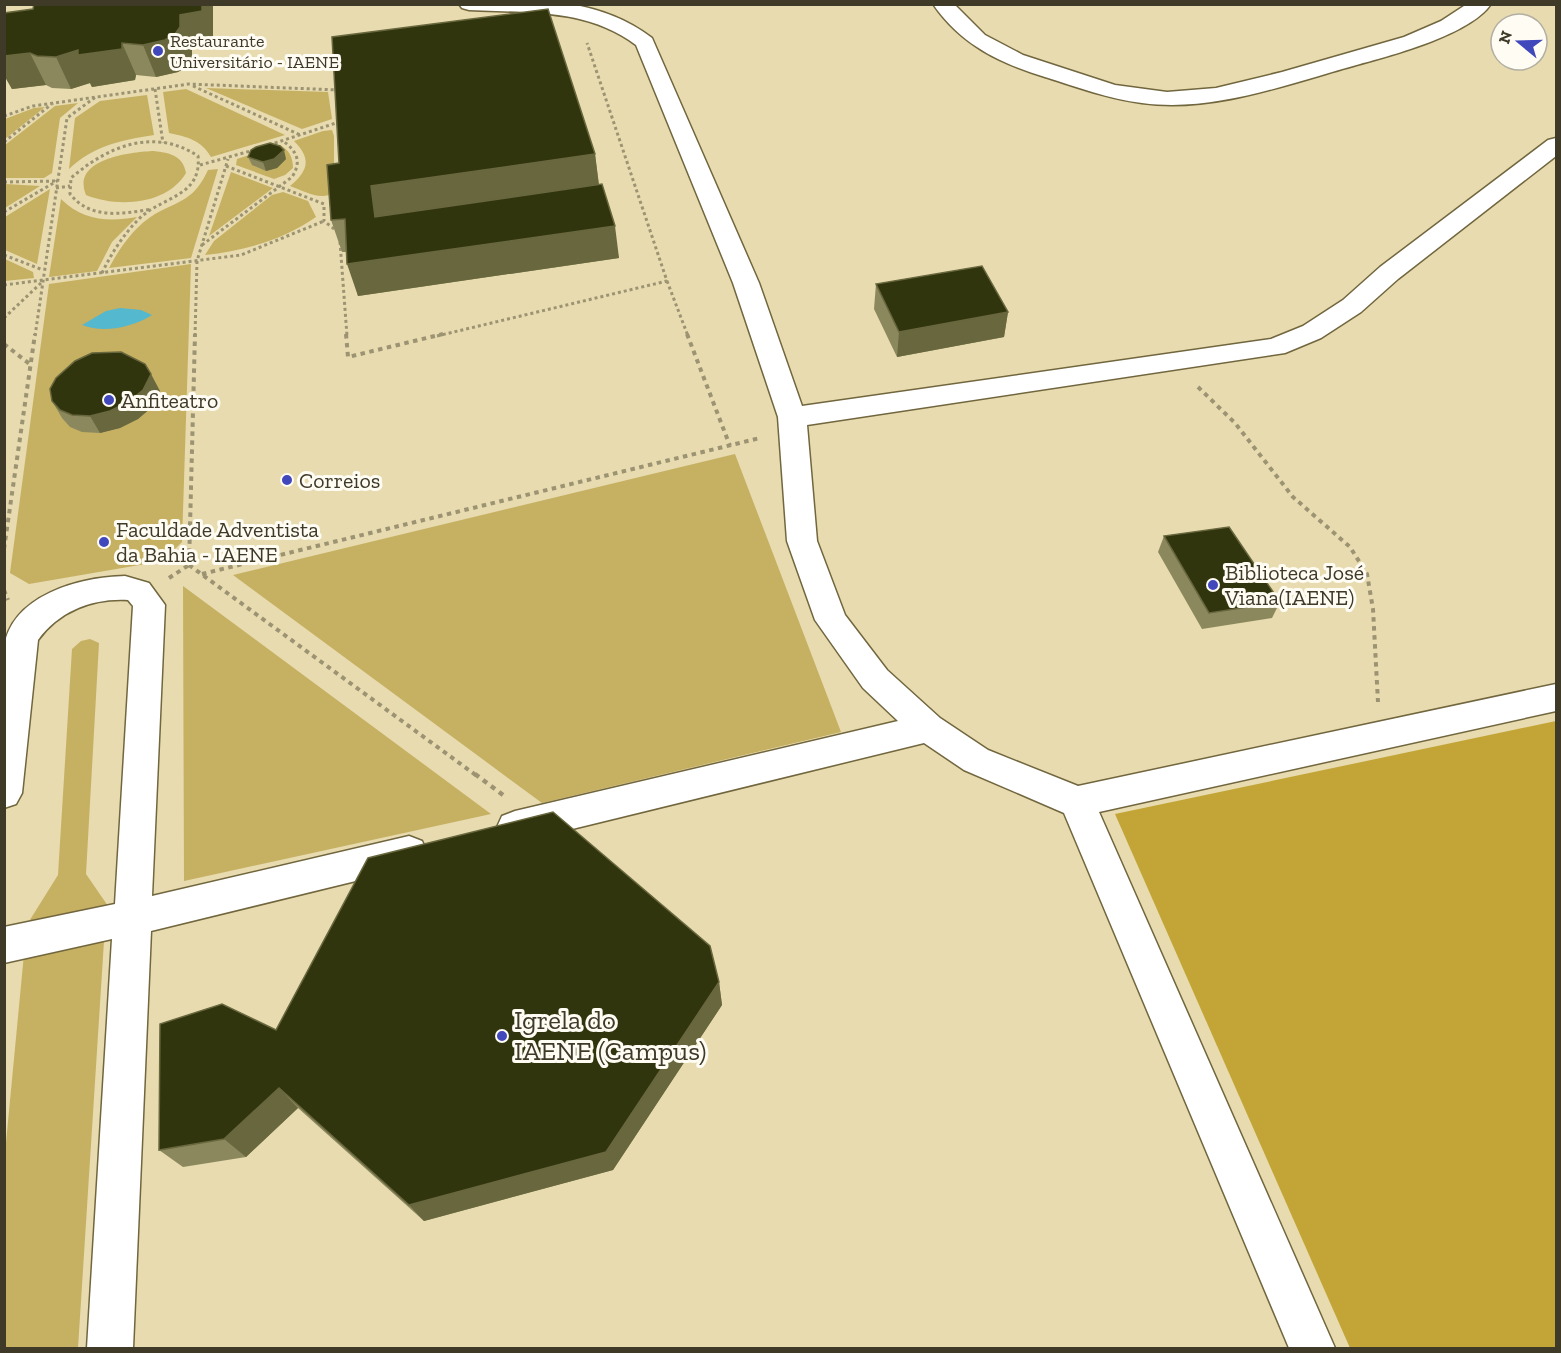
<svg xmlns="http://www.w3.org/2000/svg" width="1561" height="1353" viewBox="0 0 1561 1353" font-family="'Zilla Slab',serif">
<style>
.green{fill:#c6b062}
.forest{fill:#c2a536}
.water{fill:#54b8ce}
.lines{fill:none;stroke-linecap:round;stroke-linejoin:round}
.minor-casing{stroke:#71663e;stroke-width:3}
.path-far2{stroke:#9c9373;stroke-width:3;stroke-dasharray:3 3;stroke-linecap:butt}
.path-far1{stroke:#9c9373;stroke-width:4;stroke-dasharray:4.5 4.5;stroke-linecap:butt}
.path{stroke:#9c9373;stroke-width:4.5;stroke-dasharray:5 5;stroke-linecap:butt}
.minor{fill:#fff;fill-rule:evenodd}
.wall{fill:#8c885e}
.shaded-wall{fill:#68673e}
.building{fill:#31350d;stroke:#68673e;stroke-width:1.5}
.poi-dot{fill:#4048bc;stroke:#fefcf3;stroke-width:2}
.labels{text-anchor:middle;stroke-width:6;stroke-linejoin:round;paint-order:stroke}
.far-poi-label{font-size:18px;fill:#3f3928;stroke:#fefcf3;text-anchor:start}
.poi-label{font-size:22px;fill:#3f3928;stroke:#fefcf3;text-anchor:start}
.near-poi-label{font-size:27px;fill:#3f3928;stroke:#fefcf3;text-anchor:start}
</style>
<rect width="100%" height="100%" fill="#e7dbaf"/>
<!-- green -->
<path class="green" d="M206,88l122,4 4,27 -30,10z
M186,89l99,46 -74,22c-10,-17 -23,-20 -42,-24l-6,-41z
M147,95l7,40c-33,5 -61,11 -85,34l6,-51 25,-17z
M78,103l-18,15 -8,55 -8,5h-39v-33l50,-39z
M45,107l-40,32v-20l29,-11z
M332,130l2,6v56c-12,10 -30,-1 -44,-6 18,-15 22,-27 4,-45l29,-10z
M280,145c9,5 13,12 13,23l-8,7 -11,4 -38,-14 1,-6z
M154,151c15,2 29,4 32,22 -19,32 -68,35 -100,22 -15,-36 44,-43 68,-44z
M218,169l-27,89 -82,10c11,-21 26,-42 46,-54 26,-14 39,-14 53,-44z
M231,172l42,16 -64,48z
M5,184l35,2 -35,22z
M50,189l-13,75 -32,-14v-33z
M283,192l25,9 8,16c-33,23 -72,34 -111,38l9,-14 58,-46z
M61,199c22,22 48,23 76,18l-25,25 -15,29 -48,6z
M5,259l28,13 1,6 -29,3z
M191,264l-9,278 -19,19 -134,23 -19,-11 39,-289z
M735,454l106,278 -299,71 -309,-228z
M183,586l308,228 -307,67z
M90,639l9,4 -13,231 22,32 -80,17 30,-48 14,-226 9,-8z
M104,941l-26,407h-73v-195l19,-199z"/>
<!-- forest -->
<path class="forest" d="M1556,721v627h-206l-235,-534z"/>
<!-- water -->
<path class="water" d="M120,308l21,2 11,5c-19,12 -48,19 -70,10l24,-14z"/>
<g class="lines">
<!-- minor casing -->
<g class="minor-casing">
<path id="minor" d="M459,4h112c31,6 56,15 81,34l107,245 43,123 469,-67 32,-13 40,-26 37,-33 168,-127 8,-2v18l-158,123 -37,33 -40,26 -36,15 -478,72 10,116 28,74 42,55 53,48 48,32 90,36 478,-102v27l-457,101 236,536h-46l-225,-535 -100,-43 -40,-27 -409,100 -13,-5 -5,-11 5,-11 13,-5 383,-90 -35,-33 -48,-68 -28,-79 -9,-124 -45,-134 -97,-238c-50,-37 -108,-32 -167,-35l-7,-2z
M933,4h21l31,31 38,20 92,30 52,7 49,-4 66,-16 122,-35 37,-16 26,-17h24c-20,30 -98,51 -131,60 -70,19 -145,49 -218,39 -33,-4 -65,-16 -97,-26 -45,-14 -84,-32 -112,-73z
M125,576l24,7 16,22 -13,291 257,-60 13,5 5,11 -5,11 -13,5 -258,63 -18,417h-46l25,-409 -108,24v-36l111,-23 18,-298 -5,-6c-35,-2 -69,11 -90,40l-16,153 -6,11 -12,4v-160c7,-53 76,-71 121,-72z"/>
</g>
<!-- path-far2 -->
<path class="path-far2" d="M193,86l107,49
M155,89l8,54
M4,116l29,-10 156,-22 149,6
M4,142l49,-39
M269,145l70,-23
M200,165l54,-15
M226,166l98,38v17l14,11
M4,182l53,-1
M56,188l14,-2
M4,212l53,-31
M340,242l7,94
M202,245l90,-68c10,-15 5,-26 -9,-36
M4,255l39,15
M102,273c10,-21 23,-41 40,-57 24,-20 60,-21 56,-60 -44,-29 -90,-10 -127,22l-1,16c21,26 52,20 82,15
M667,281l21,55
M4,285l237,-30 83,-34
M4,318l37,-35
M35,336l32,-218 30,-22
M195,336l2,-75 31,-102
M437,336l230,-55 -80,-238"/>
<!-- path-far1 -->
<path class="path-far1" d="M346,334l2,23 95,-23
M687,334l43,112
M4,344l27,21
M1198,387l37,36 58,74 57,50 17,27 6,35 5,93
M4,549l31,-215
M189,565l288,211
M202,574l558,-136
M169,578l20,-13 6,-231
M4,590l4,10"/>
<!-- path -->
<path class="path" d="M475,774l28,21"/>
<!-- minor -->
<use href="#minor" class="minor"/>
</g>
<!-- wall -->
<path class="wall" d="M34,4h179v38l-21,4v13l-4,7 -10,6 -22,5 -20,-2 -1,5 -43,7 -2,-4 -19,6 -19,-1 -6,-3 -34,4 -8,-14v-62l29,-4z
M595,154l4,31 20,73 -261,38 -11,-44h-5l-11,-32z
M248,157l38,2 -9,9 -11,3 -14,-6z
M876,284l132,28 -4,25 -107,20 -23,-48z
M160,391l-8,16 -14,12 -18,9 -20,5 -18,-1 -12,-5 -8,-9 -10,-17z
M1164,536l116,66 -8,16 -70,11 -44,-77z
M719,982l3,23 -109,165 -189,51 -126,-113 -52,49 -63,10 -24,-17 117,-120z"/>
<!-- shaded-wall -->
<path class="shaded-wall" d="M202,4h11v38l-21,4v13l-4,7 -10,6 -22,5 -13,-32 37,-30z
M122,43l14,32 -1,5 -43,7 -2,-4 -19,6 -15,-32 22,-7z
M30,53l16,32 -34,4 -8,-14v-19z
M284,150l2,9 -9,9 -11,3 -3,-9z
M595,154l4,32 -224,31 -4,-31z
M615,226l4,32 -261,38 -11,-32z
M1008,312l-4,25 -107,20 2,-25z
M151,374l9,17 -8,16 -14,12 -18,9 -20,5 -10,-17z
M719,982l3,23 -109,165 -189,51 -15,-16z
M279,1088l19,20 -52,49 -22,-18z"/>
<!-- building -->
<path class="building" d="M34,4h168v7l-22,4v12l-5,7 -10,6 -22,5 -21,-2v6l-44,6v-5l-22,7 -19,-1 -7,-3 -26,3v-43l29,-4z
M548,9l47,145 -224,32 4,31 227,-33 13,42 -268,38 -2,-45 -14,1 -4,-55 12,-2 -7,-126z
M270,143l10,3 4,4 -10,9 -11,3 -15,-5 3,-7 5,-3z
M982,266l26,46 -109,20 -23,-48z
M121,352l24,12 6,10 -8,16 -15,12 -18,9 -20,5 -18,-1 -12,-5 -8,-9 -2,-12 6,-11 19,-17 17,-8z
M1229,527l51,75 -71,11 -45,-77z
M553,812l157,134 9,36 -113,170 -197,53 -130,-117 -55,51 -65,11 1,-126 62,-20 54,26 92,-172z"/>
<!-- markers -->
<g class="poi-dot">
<circle cx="158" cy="51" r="6"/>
<circle cx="109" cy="400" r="6"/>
<circle cx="287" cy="480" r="6"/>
<circle cx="104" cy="542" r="6"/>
<circle cx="1213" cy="585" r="6"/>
<circle cx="502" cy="1036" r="6"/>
</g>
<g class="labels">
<!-- far-poi labels -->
<g class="far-poi-label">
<text x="170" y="47">Restaurante<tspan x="170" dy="21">Universitário - IAENE</tspan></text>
</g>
<!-- poi labels -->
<g class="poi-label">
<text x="121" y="408">Anfiteatro</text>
<text x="299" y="488">Correios</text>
<text x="116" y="537">Faculdade Adventista<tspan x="116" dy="25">da Bahia - IAENE</tspan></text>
<text x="1225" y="580">Biblioteca José<tspan x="1225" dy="25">Viana(IAENE)</tspan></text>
</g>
<!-- near-poi labels -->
<g class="near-poi-label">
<text x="514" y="1029">Igrela do<tspan x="514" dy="31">IAENE (Campus)</tspan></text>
</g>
</g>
<!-- border -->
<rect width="1561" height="1353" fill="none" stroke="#3f3928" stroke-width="12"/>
<!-- north arrow -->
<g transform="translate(1519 42) rotate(289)"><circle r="28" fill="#fefcf3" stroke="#b2aea2" stroke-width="1.5"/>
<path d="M0-4.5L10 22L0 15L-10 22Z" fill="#4048bc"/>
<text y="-9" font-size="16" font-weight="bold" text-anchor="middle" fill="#3f3928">N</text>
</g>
</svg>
